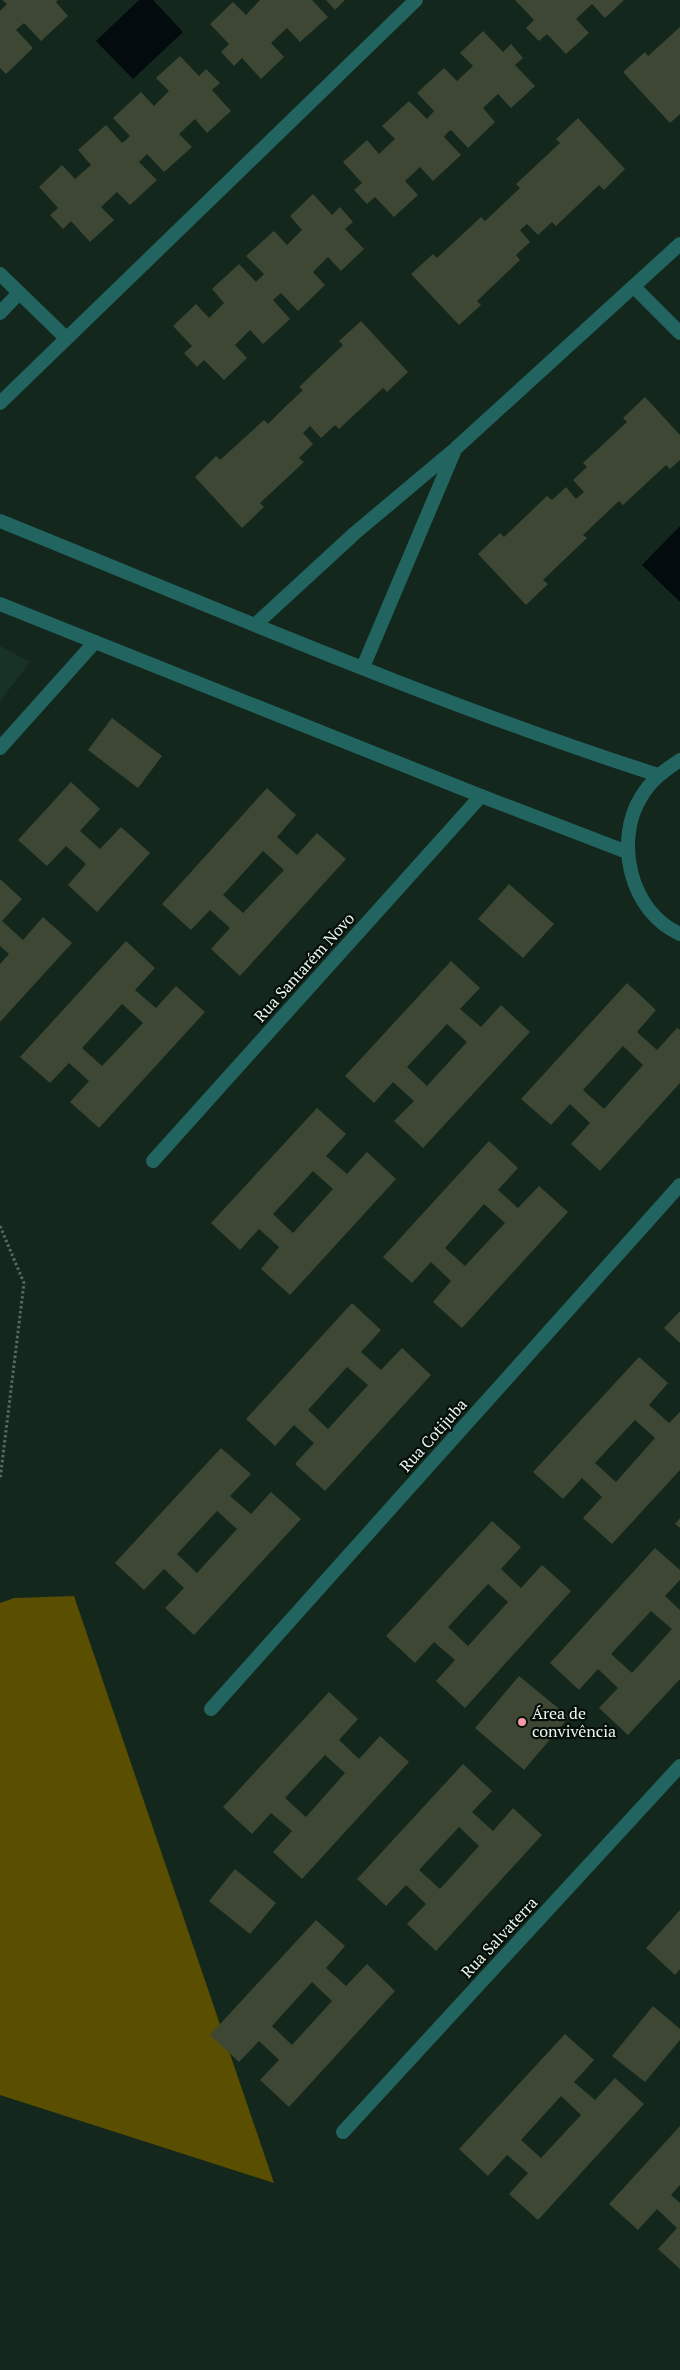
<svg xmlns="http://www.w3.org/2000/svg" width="680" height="2370" viewBox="0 0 680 2370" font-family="'PT Serif',serif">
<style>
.built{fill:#183325}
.forest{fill:#5a4e00}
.water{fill:#030b0e}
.building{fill:#3e4734;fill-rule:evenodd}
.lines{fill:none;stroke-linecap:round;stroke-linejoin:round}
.path{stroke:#58695f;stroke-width:3;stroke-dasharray:2.5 2.5;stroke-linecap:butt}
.minor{stroke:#226560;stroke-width:14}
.tertiary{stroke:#226560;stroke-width:14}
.poi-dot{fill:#f49aa6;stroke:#060e09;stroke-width:2}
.labels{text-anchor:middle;stroke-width:4.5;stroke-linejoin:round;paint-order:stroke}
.street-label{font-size:16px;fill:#eaf7ef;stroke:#060e09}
.poi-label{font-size:16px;fill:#eaf7ef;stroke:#060e09;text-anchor:start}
</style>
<rect width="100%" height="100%" fill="#13271c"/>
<!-- built -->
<path class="built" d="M0,646l30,16 -30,39z"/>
<!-- forest -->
<path class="forest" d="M74,1596l200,587 -274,-88v-492l14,-5z"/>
<!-- water -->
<path class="water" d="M139,0h14l30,32 -50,47 -37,-38z
M680,526v76l-38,-37z"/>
<!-- building -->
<path class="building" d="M2,0h56l-2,2 12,14 -27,25 -17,-18 -8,7 17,18 -27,26 -6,-6v-57l7,-7z
M260,0h52l16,17 -28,25 -13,-14 -16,15 13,14 -23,22 -19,-21 -8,8 -13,-14 8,-8 -19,-20 23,-22 13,13z
M326,0h19l-10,10z
M515,0h109l-19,18 -13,-14 -16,15 13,14 -23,21 -19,-20 -8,7 -13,-13 8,-8z
M680,27v87l-10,9 -47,-51 22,-20 3,4z
M483,31l20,21 8,-8 12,14 -8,7 20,21 -24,22 -13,-14 -15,14 12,14 -27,26 -17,-18 -4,3 -3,4 17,18 -28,26 -13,-14 -15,14 13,14 -24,22 -19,-20 -8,7 -13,-14 8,-7 -19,-21 24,-22 12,14 16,-15 -13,-13 27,-25 18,18 7,-8 -17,-18 27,-25 13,13 16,-15 -13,-13z
M180,56l19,20 7,-7 14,14 -8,7 19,21 -24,22 -12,-14 -16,15 13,13 -28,25 -17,-18 -8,8 18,18 -27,25 -13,-13 -16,15 13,13 -24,22 -19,-21 -8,8 -13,-14 8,-7 -19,-21 23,-22 13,14 16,-14 -13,-15 28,-25 16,18 4,-3 4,-4 -17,-18 28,-26 13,14 15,-15 -13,-13z
M578,118l47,51 -21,21 -5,-5 -43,41 -4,-4 -14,13 -11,-11 -7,6 10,12 -14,13 4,5 -43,41 4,4 -22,20 -48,-51 22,-20 4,4 44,-41 4,4 35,-33 -4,-4 44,-41 -4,-4z
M313,194l19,21 8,-8 13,15 -8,7 19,20 -23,22 -13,-14 -15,15 12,13 -27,26 -17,-18 -8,7 17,19 -27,25 -13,-14 -15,15 12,13 -23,22 -20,-20 -7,7 -13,-14 8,-7 -19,-20 23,-22 13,14 15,-15 -12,-14 27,-25 17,18 8,-8 -18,-18 28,-25 13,14 15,-15 -12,-14z
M361,321l47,51 -21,20 -4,-4 -44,41 -4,-4 -14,13 -11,-12 -7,7 10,11 -14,14 5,4 -44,41 4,4 -22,21 -47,-51 21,-21 4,4 44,-40 4,4 17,-17 18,-17 -4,-3 44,-42 -4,-4z
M645,397l35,38v25l-10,9 -4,-4 -43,40 -4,-4 -36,34 4,3 -44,42 5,4 -22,21 -48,-51 22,-21 4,4 43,-41 5,4 14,-13 10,12 8,-7 -11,-12 14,-13 -4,-4 44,-41 -4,-4z
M112,718l50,38 -24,32 -50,-38z
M71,782l29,27 -20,22 20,18 21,-22 29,26 -53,59 -29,-27 18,-21 -20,-18 -19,20 -29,-26z
M267,788l29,27 -19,22 20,18 20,-22 29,26 -106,117 -29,-27 19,-21 -20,-18 -19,20 -29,-26zM263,851l21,19 -41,43 -20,-18z
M0,879l22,20 -20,22 21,19 20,-23 29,26 -72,79v-58l9,-10 -9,-8z
M509,884l45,40 -31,34 -45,-39z
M126,941l29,27 -20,22 21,18 20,-22 29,26 -106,116 -29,-26 19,-21 -20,-18 -19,20 -30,-26zM122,1004l21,19 -41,43 -20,-18z
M451,961l29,27 -20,21 21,18 20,-22 29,27 -107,116 -29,-27 20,-20 -21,-19 -19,21 -29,-27zM447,1024l20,18 -40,44 -20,-19z
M627,983l29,27 -19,22 20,18 20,-22 3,2v53l-80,88 -29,-27 19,-21 -20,-19 -19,21 -30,-26zM623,1046l20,19 -39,44 -21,-19z
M317,1108l29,26 -20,22 21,18 20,-22 29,27 -106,116 -29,-26 18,-22 -20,-18 -19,21 -29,-27zM313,1171l20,18 -40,44 -20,-19z
M489,1141l29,27 -20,22 20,18 21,-22 29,26 -106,116 -29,-26 18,-21 -20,-19 -19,21 -29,-26zM484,1204l21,19 -40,43 -20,-18z
M352,1303l29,27 -20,22 20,18 21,-22 29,27 -106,116 -30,-27 19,-21 -20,-18 -19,21 -29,-27zM347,1367l21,18 -40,44 -20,-19z
M680,1311v32l-16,-15z
M639,1357l29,26 -19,22 20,18 11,-11v58l-68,74 -29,-26 19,-21 -20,-19 -19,21 -30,-27zM635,1420l20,18 -39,44 -21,-19z
M221,1448l30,26 -21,22 21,18 20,-22 30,27 -107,116 -29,-27 19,-20 -20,-19 -20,21 -29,-27zM217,1511l20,18 -40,44 -20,-19z
M680,1518v10l-5,-4z
M492,1521l29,26 -20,22 20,19 21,-23 29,26 -106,117 -29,-27 19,-21 -21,-18 -19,21 -29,-27zM488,1584l20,18 -40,44 -20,-19z
M655,1548l25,22v10l-15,16 15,14v69l-52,56 -29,-27 19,-20 -20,-19 -19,21 -29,-27zM651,1611l21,18 -40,44 -21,-19z
M519,1676l50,41 -45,53 -49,-42z
M329,1692l29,27 -19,21 20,19 21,-23 29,26 -107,117 -29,-27 19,-21 -21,-18 -19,21 -29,-27zM325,1755l20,18 -39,44 -21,-19z
M463,1764l29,27 -20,21 21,19 20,-23 29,27 -106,116 -29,-27 19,-20 -20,-19 -20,21 -29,-27zM459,1827l20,19 -39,43 -21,-19z
M235,1869l41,34 -26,31 -41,-33z
M680,1910v59l-5,6 -29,-27z
M316,1920l29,26 -19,22 20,18 21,-22 28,27 -106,116 -29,-27 19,-20 -20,-19 -20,21 -29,-27zM312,1982l20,19 -40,44 -20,-19z
M653,2006l27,23v11l-35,42 -33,-26z
M565,2034l29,26 -20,22 21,18 20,-22 29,26 -106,116 -29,-26 19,-21 -21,-18 -19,21 -29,-27zM561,2096l20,19 -40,43 -20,-18z
M680,2126v59l-9,10 9,8v66l-22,-20 19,-21 -20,-19 -19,21 -29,-26z"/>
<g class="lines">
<!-- path -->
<path class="path" d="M0,1226l24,57 -24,197"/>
<!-- minor -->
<path class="minor" d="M0,274l66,64
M634,287l46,46
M0,313l19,-20
M0,403l416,-403
M256,624l99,-91 100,-84 225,-205
M363,667l91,-215
M0,748l95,-106
M153,1161l328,-365
M211,1709l469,-524
M343,2132l337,-366"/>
<!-- tertiary -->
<path class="tertiary" d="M0,521c218,88 434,182 658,254
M0,604l481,192 146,56
M680,760c-15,10 -29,20 -39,37 -27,44 -11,115 39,137"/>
</g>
<!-- markers -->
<circle class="poi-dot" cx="522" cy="1722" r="5"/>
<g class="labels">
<!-- street labels -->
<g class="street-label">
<text transform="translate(304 967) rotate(-48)" y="6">Rua Santarém Novo</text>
<text transform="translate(433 1435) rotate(-48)" y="6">Rua Cotijuba</text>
<text transform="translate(499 1937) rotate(-47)" y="6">Rua Salvaterra</text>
</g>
<!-- poi labels -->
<g class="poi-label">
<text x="532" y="1719">Área de<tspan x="532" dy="18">convivência</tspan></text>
</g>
</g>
</svg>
